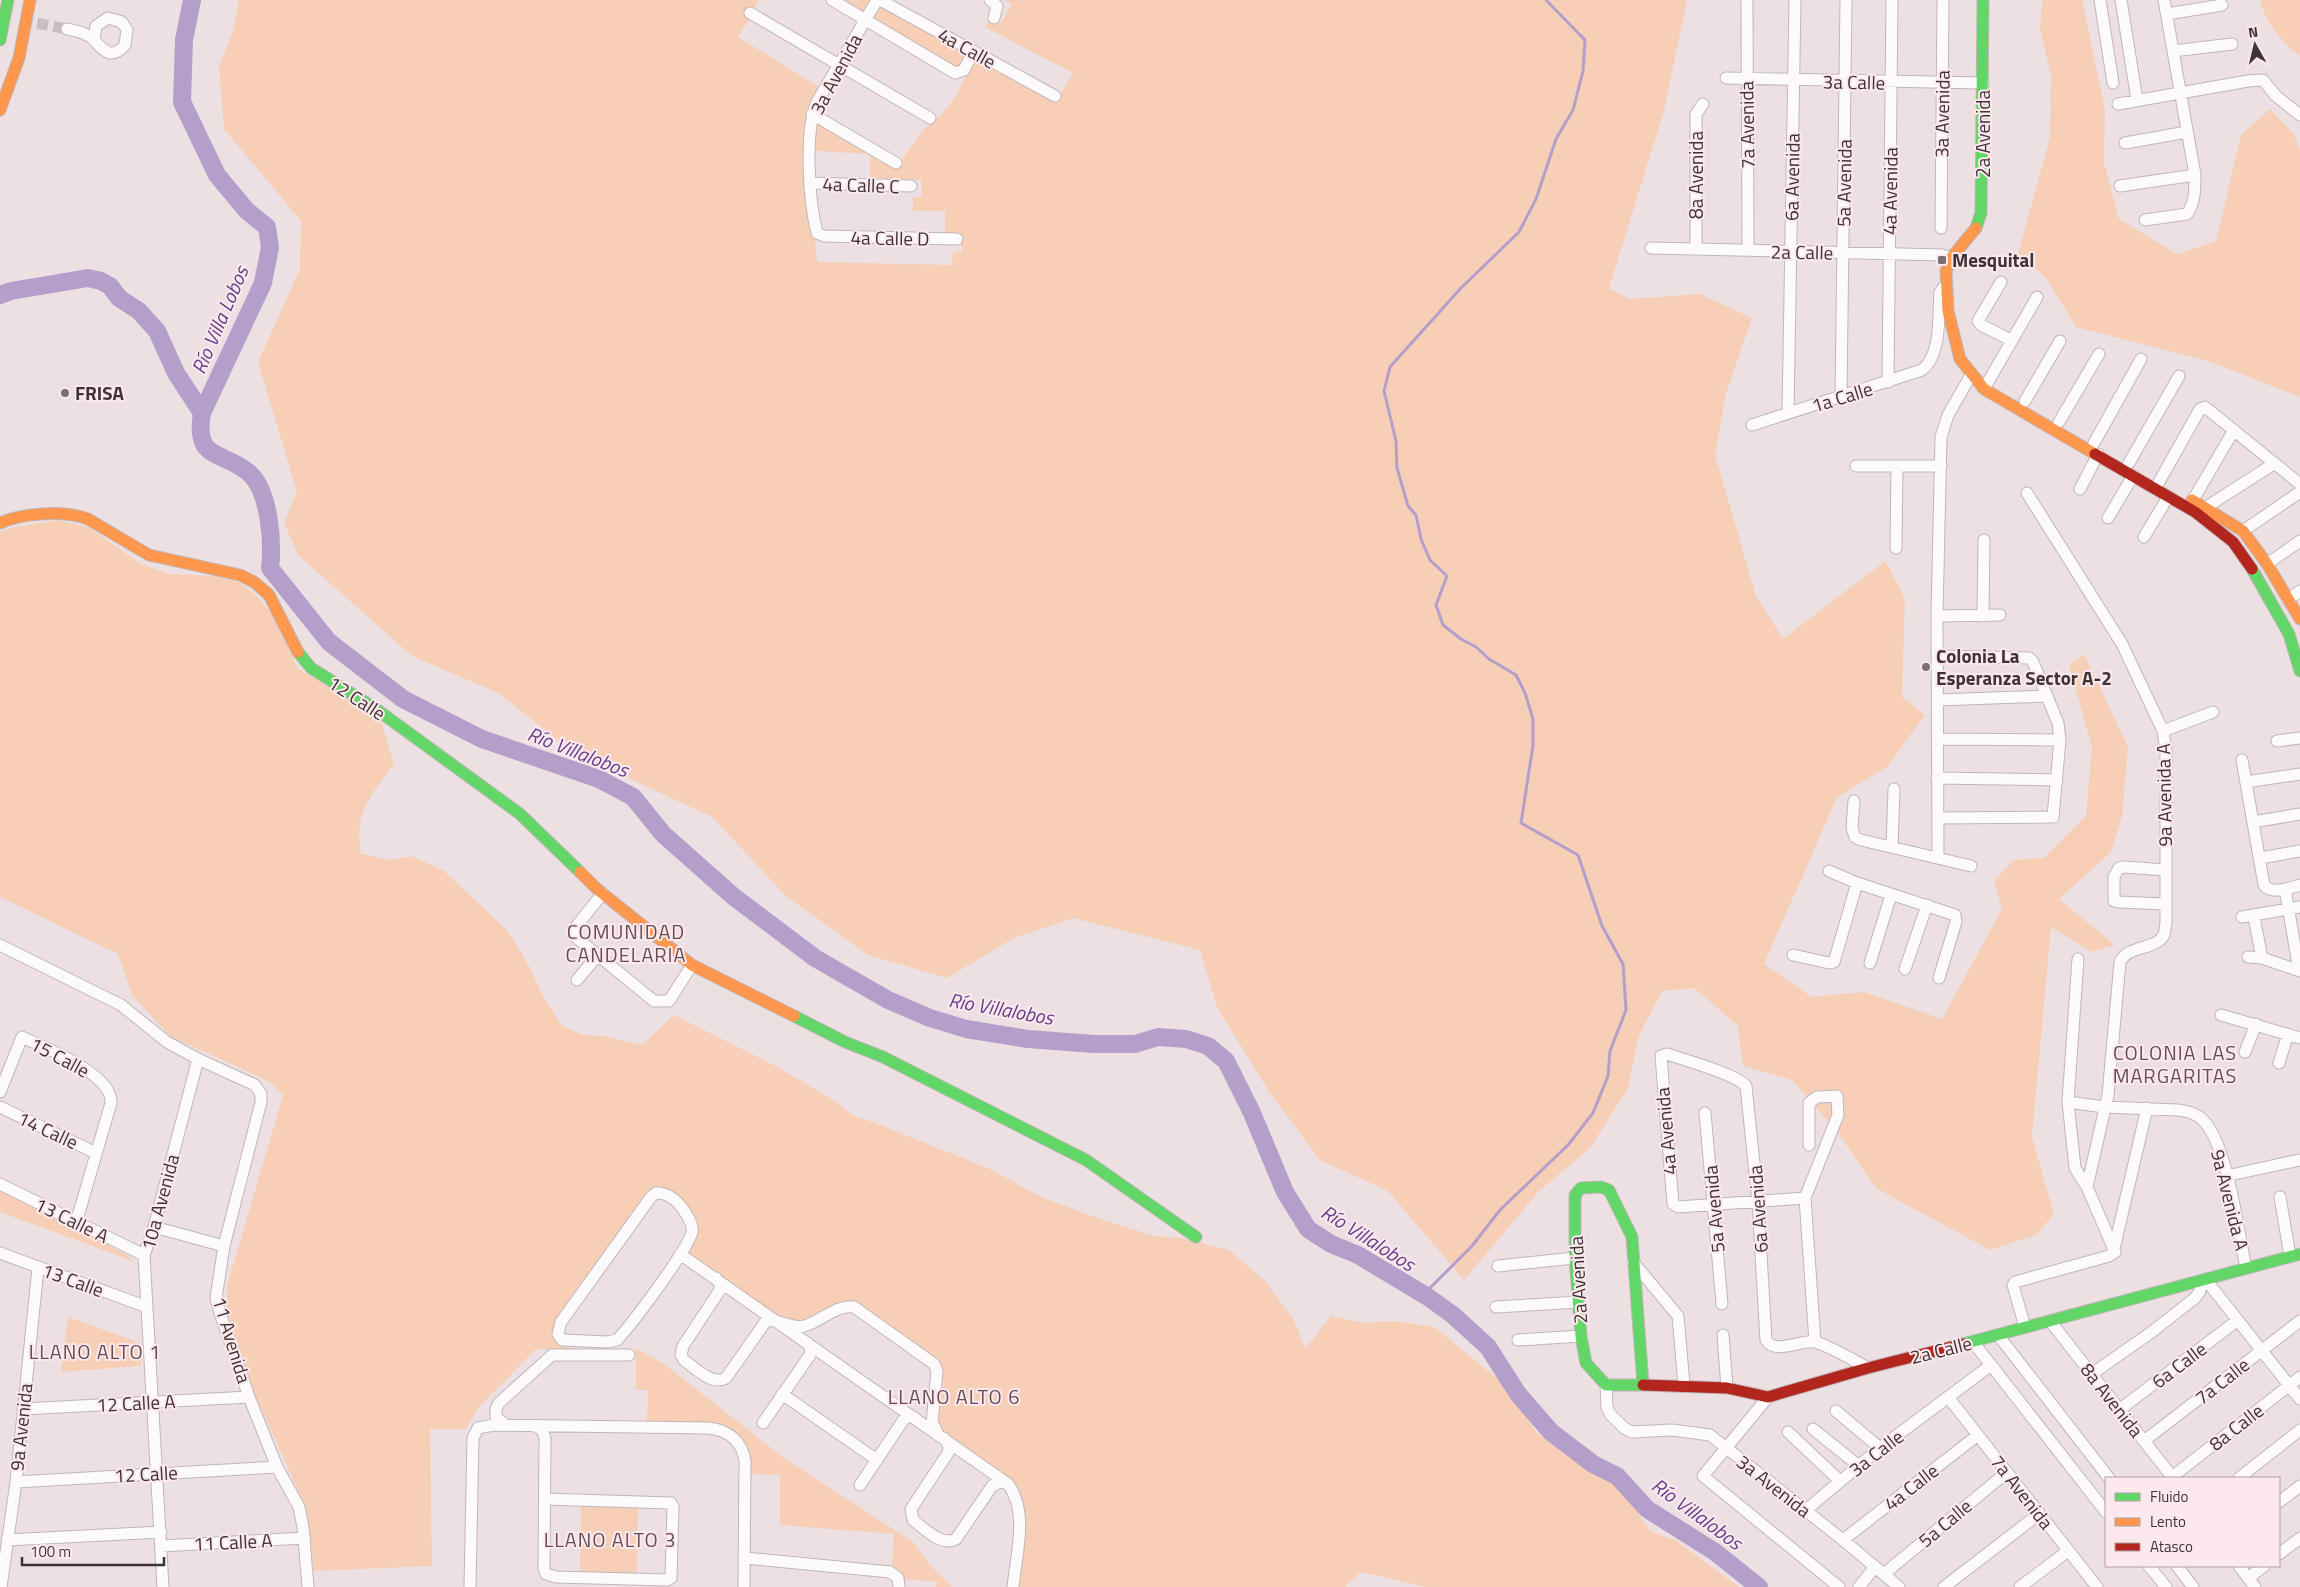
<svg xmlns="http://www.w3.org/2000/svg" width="2300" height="1587" viewBox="0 0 2300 1587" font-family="'Titillium Web',sans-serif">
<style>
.green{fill:#f6cfb6}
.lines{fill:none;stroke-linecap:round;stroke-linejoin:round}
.stream{stroke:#b49eca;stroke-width:3}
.river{stroke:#b49eca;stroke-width:18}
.street-tunnel{stroke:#cabec0;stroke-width:11;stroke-dasharray:11 5.5;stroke-linecap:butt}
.street-casing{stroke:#c0b6b9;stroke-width:13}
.fast-casing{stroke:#c0b6b9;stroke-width:13}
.slow-casing{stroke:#c0b6b9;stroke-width:13}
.jam-casing{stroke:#c0b6b9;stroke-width:13}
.street{stroke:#fcfafb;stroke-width:11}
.fast{stroke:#63d668;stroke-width:11}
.slow{stroke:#ff974d;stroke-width:11}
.jam{stroke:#b3261e;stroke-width:11}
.poi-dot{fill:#7b7073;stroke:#fde8ed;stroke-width:2}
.labels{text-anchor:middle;stroke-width:4;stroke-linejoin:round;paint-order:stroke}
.street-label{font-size:19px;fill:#3e3436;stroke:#fde8ed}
.poi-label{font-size:19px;font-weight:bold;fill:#3e3436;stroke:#fde8ed;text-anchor:start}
.water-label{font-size:20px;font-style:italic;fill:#63408c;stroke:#fde8ed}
.neighbourhood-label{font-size:20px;letter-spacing:1px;fill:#624e53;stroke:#fde8ed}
</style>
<rect width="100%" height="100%" fill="#ede0e3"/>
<!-- green -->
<path class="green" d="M239,0h520l-5,9 -4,-2 -5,8 5,3 -12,19 81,50 -10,16 -3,11 -2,30v36l5,36 6,22 2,24 135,3 1,-13 9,-1 -2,-16 -15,-1v-23h-32v-14h9l-1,-17 -51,-2v-24l-54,-3 -1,-27v-2l82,45 26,-37 18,-15 14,-17 19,-39 82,43 17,-29 -88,-46 5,-9 11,5 11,-19 -8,-4h683l-23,111 -55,177 20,11 71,-5 52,24 -26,75 -11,62 41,141 27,43 102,-78 20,37 -3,99 23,18 -38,52 -50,30 -73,167 48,33 52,-5 78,27 60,-110 -8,-28 20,-21 30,-2 42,-42 6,-68 -23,-83 15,-11 44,93 -6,69 -11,36 -52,47 56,46 -23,7 -41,-25 -19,210 22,77 -18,21 -46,15 -114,-62 -40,-58 -44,-50 -49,-14 -5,-40 -44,-38 -32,3 -23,44 -11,53 -38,60 -51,43 -75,89 -76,-89 -68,-31 -52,-70 -51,-83 -17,-57 -127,-32 -59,20 -67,40 -79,-23 -82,-59 -74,-79 -139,-65 -75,-59 -86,-37 -114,-101 -14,-32 13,-31 -39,-130 42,-93 1,-48 -77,-92 -5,-62 14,-37z
M833,0h47l93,52 -18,21z
M2042,0h40l23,109 -1,54 15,56 58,35 39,-13 25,-106 29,-26 23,24 7,16v248l-92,-36 -132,-34 -30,-49 -28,-24 32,-117 1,-62 -11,-46z
M2260,0h40v56c-18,-13 -35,-34 -40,-56z
M58,520l30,7 53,37 28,10 45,2 21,4 18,12 24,27 20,49 41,24 43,29 13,43c-24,33 -40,47 -33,90l30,6 21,-4 32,15 64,60 24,40 8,20 22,35 21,9 20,1 39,9 32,-30 102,51 59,35 20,16 18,5 117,47 51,28 62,23 52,16 26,2 48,12 36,31 29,39 11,29 26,-33 33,7 30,-2 40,6 70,57 33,49 83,53 30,45 25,9 64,47h-313l-65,-15 -16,15h-327c3,-30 18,-86 -7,-108 -22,-19 -49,-30 -70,-50l-4,-8 3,-49 -88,-71 -8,1 -39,20 -20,-2 -97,-67 8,-21 -34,-43 -107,137 8,19 11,4h-38l-59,60 -11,20h-36l2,137 -118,5 -7,-61 -52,-115 -28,-81v-28l56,-191 -15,-14 -98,-45 -38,-41 -14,-41 -118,-57v-365l10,-4z
M0,1191l124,62 11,9 -135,-50z
M68,1317l72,26 1,23 -80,6z
M636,1348l28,16 120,94 129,84 17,23 22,22h-16v-5l-32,-3 -4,-8 -8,-5 2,-32 -114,-9v-50l-29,-1c0,-64 -58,-51 -104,-51l1,-33h-12z
M581,1503l57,1 -1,69 -57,-1z"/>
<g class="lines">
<!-- stream -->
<path class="stream" d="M1423,1295l49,-49 28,-36 68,-65 25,-32 15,-37 2,-25 16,-41 -3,-46 -21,-38 -24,-71 -57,-32 12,-78v-26l-8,-26 -9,-18 -27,-16 -13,-12 -15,-8 -18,-14 -7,-20 11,-29 -17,-16 -9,-21 -5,-24 -8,-9 -11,-38 -1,-27 -12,-50 6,-24 71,-79 58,-56 17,-33 20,-60 17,-29 10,-39 2,-31 -39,-40"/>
<!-- river -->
<path class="river" d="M192,0l-8,40 -2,62 35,73 30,36 20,16 3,20 -7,36 -61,130c-8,48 19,37 46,59 22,18 25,71 22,96l59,74 74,57 79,40 117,40 34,18 30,37 71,63 81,61 73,42 42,18 36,11 62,10 66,5h41l23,-7 28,2 22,7 18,15 26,52 33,79 23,37 23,15 27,11 70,42 25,18 35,32 30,47 33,38 42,32 24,12 30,33 68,43 44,35
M0,295l11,-4 77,-13 13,3 9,5 9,12 20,13 18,20 19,42 26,40"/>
<!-- street-tunnel -->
<path class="street-tunnel" d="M21,20l46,9"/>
<!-- street casing -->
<g class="street-casing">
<path id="street" d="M832,0l123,73 9,-3 9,-18
M877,0l-60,102c-13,31 -8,99 0,131l7,3 133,3
M880,0l175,96
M990,0l7,6 -3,12
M1747,0l1,251
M2100,0l13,83
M2121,0l16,100
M750,13l180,105
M2167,14l55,-9
M67,29c9,2 20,4 26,10 10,11 18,22 32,6l2,-15 -5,-8 -14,-4 -12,8 -2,14
M2173,51l59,-7
M1726,78l257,5
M2118,104l130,-23 15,-1 13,16 24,19
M812,114l84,49
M2125,143l62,-11
M810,183l101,3
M2120,186l75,-11
M2145,220l42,-6c8,-11 8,-25 8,-39l-31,-175
M1941,228l2,-228
M1651,248l291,7 10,3
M1696,249v-135l7,-10
M2001,282l-23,39 3,4 30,15
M1888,382l4,-382
M1984,389l53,-92
M1841,397l5,-397
M2025,401l35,-60
M1788,413l7,-413
M2059,422l40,-68
M1752,425l170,-55c20,-16 16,-54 18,-78l5,-6
M2094,443l47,-84
M2129,463l50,-87
M1856,466h85
M2159,482l41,-73 5,-2 95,77
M2080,489l18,-35
M2027,493l95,151 41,87 3,20v172c-1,3 -1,9 -2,12 -9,16 -35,9 -44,27l-12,133 -21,92
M2193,500l41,-70
M2205,508l70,-45
M2108,518l25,-42
M2243,531l57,-39
M2144,537l24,-40
M1896,548l1,-82
M2267,564l33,-23
M2288,600l12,-9
M1937,616l63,-1
M1983,616l1,-76
M1938,656l91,2 4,4 25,61 2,17 -7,77 -114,1
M1938,700l108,-4
M2163,731l50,-19
M1939,739l121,1
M2277,741l23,-3
M2242,760l22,125c8,10 25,3 36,0
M1937,778l120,2
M2246,782l54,-8
M1854,801l-2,27 3,9 6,3 110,26
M2253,822l47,-8
M1892,847l2,-58
M1938,857l-1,-241 4,-179 7,-22 23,-40
M2260,858l40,-7
M2165,870l-41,-3 -5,1 -5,9v24l4,1 47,2
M1829,871l28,12 98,32 1,7 -17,56
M2285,889l14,81
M603,893l-29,36 -1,6 81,66h15l23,-36
M2242,917l58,-10
M2254,917l8,41
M0,945l121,60 46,37 31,17 57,26 6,9v8l-37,144 -8,52 4,15 29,84 28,70 22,40 4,20 5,60
M1793,955l36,8 5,-1 23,-79
M2248,957l14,1 38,13
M1870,963l21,-68
M1905,969l22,-64
M577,980l21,-25
M2221,1015l79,23
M2245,1052l11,-28
M2279,1063l9,-29
M0,1092l22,-55c23,11 91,37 89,66l-35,120
M2068,1102l36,5 74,3c10,1 18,3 25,10 25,26 35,111 43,148
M0,1107l96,46
M1705,1113l17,191
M1809,1145v-42l8,-6 20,-1 1,19 -33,83 10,144
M2226,1176l73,-16
M0,1184l144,71
M656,1193c8,-1 18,5 23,11 5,6 15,20 13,28 -5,19 -60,92 -75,108l-10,2 -45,-2 -4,-6 3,-12 90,-125z
M2280,1197l10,59
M1805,1198l-127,9 -5,-3 -12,-148 6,-2c17,6 69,20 79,32l12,116 8,138c9,15 34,0 48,2 10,1 43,20 54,26
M154,1227l70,19
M2114,1249l33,-141
M0,1253l147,54
M680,1254l328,230c21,28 8,71 5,103
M1633,1262l45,54 6,69
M1498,1266l77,-8
M716,1278l4,6v6l-37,56 -2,9 3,5c11,8 28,26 42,18l40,-57c11,-3 24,8 38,5 16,-4 33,-22 50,-19l80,57 3,7 -5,51 5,10
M2206,1280l94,119
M1496,1307l83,-5
M2050,1321l123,157
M2025,1327l-12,-42 2,-3 94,-26 6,-4 -28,-65 -12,-19 -7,-66 10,-143
M1723,1335l4,53
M1998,1335l111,143
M1518,1340l63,-4
M1973,1342l133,170
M2092,1374l61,-43 42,-33 5,-7 2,-10
M1606,1385l1,22 3,7 14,14 8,4 40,-2 38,5 133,105 56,47
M782,1394l95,66
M1768,1397l-65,79 136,111
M1948,1397l149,190
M23,1409l226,-12
M2119,1410l119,-90
M1836,1411l44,37
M763,1423l47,-68 1,-6 -3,-6
M506,1425l-10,-8v-8l3,-6 53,-48h77
M534,1426l8,3 3,9 -1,131 2,5 10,3 111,3 4,-2 2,-71 -2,-4 -126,-4
M1813,1429l46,37
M1788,1432l52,49
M944,1438l5,8 -1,7 -37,56 2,11c11,8 28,27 43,19l36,-53 8,-4 8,2
M2144,1441l156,-120
M2172,1477l128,-100
M2239,1478l61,-48
M16,1482l261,-15
M860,1485l44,-66 7,-3 4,2
M2279,1502l21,-16
M1806,1510l74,-62 111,-83
M7,1540l154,-8
M1843,1540l135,-105
M161,1546l144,-8
M2279,1554l21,-16
M745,1558l145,14 8,6 1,9
M2149,1566l17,21
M2177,1566l16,21
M2239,1566l16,21
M1885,1573l121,-100
M2248,1578l16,-12
M1,1587l15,-105 22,-214
M163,1587l-19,-332 10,-28 44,-168
M470,1587l3,-149 5,-10 16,-3 214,3c20,2 34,13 37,33l-1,126
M1859,1587l16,-20
M1944,1587l95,-73
M2020,1587l48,-36"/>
</g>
<!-- fast casing -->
<g class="fast-casing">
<path id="fast" d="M0,40l8,-40
M1976,228l5,-15 2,-213
M2252,569l37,65 11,37
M298,652l13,16 65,41 144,105 60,58
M794,1016l51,26 38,15 203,103 110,77
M1963,1344l337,-90
M1643,1384l-11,-147 -23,-47 -8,-3 -20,1 -6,7v63l6,78 5,27 20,22h37"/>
</g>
<!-- slow casing -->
<g class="slow-casing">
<path id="slow" d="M0,110l19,-52 11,-58
M1976,228l-24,29 -6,14 2,40 12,48 24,30 111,65
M2192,500l51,31 24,33 33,55
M0,523c23,-10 64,-13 88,-4l61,36 91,20 14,7 15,13 29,57
M580,872l17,17 95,76 102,51"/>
</g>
<!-- jam casing -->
<g class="jam-casing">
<path id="jam" d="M2095,454l100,58 38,30 19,27
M1643,1385l84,3 41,9 100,-29 95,-24"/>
</g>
<!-- street -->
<use href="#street" class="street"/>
<!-- fast -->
<use href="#fast" class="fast"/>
<!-- slow -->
<use href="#slow" class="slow"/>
<!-- jam -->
<use href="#jam" class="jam"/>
</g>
<!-- markers -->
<g class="poi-dot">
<rect x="1937" y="255" width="10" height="10" rx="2.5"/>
<circle cx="65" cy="393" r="5"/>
<circle cx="1926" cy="667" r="5"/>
</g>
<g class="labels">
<!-- street labels -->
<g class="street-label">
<text transform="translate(967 48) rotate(29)" y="7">4a Calle</text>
<text transform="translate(836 74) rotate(-62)" y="7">3a Avenida</text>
<text transform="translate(1854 82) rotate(1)" y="7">3a Calle</text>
<text transform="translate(1942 114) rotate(-89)" y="7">3a Avenida</text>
<text transform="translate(1747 125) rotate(-91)" y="7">7a Avenida</text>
<text transform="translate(1983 134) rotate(-90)" y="7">2a Avenida</text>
<text transform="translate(1696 175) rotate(-90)" y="7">8a Avenida</text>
<text transform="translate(1792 177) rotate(-89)" y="7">6a Avenida</text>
<text transform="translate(1844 183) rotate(-89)" y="7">5a Avenida</text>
<text transform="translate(861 185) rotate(2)" y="7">4a Calle C</text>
<text transform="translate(1890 191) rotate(-89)" y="7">4a Avenida</text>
<text transform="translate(890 238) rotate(1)" y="7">4a Calle D</text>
<text transform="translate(1802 252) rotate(1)" y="7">2a Calle</text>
<text transform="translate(1842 397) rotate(-17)" y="7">1a Calle</text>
<text transform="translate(357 698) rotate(33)" y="7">12 Calle</text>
<text transform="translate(2164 795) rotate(-91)" y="7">9a Avenida A</text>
<text transform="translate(60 1057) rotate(28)" y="7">15 Calle</text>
<text transform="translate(48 1130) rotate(25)" y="7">14 Calle</text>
<text transform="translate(1666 1131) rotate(-95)" y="7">4a Avenida</text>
<text transform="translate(2230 1200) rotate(76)" y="7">9a Avenida A</text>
<text transform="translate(160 1202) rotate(-75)" y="7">10a Avenida</text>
<text transform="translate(1714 1209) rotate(-95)" y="7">5a Avenida</text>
<text transform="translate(1758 1209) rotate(-94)" y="7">6a Avenida</text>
<text transform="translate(72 1220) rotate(26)" y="7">13 Calle A</text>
<text transform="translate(73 1280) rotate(20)" y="7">13 Calle</text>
<text transform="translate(1578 1280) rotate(-93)" y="7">2a Avenida</text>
<text transform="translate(232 1340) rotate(73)" y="7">11 Avenida</text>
<text transform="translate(1941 1350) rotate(-14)" y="7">2a Calle</text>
<text transform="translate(2179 1365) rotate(-37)" y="7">6a Calle</text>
<text transform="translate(2222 1381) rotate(-38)" y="7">7a Calle</text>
<text transform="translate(2112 1400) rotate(52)" y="7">8a Avenida</text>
<text transform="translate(136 1403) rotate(-3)" y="7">12 Calle A</text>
<text transform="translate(21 1427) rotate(-84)" y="7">9a Avenida</text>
<text transform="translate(2236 1427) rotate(-38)" y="7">8a Calle</text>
<text transform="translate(1876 1453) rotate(-38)" y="7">3a Calle</text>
<text transform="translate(146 1474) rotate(-3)" y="7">12 Calle</text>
<text transform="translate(1774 1486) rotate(38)" y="7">3a Avenida</text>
<text transform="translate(1911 1487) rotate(-38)" y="7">4a Calle</text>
<text transform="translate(2022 1492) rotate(52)" y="7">7a Avenida</text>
<text transform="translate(1945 1523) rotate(-40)" y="7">5a Calle</text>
<text transform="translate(233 1542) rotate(-3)" y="7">11 Calle A</text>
</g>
<!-- poi labels -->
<g class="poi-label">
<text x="1952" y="267">Mesquital</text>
<text x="75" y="400">FRISA</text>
<text x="1936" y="663">Colonia La<tspan x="1936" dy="22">Esperanza Sector A-2</tspan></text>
</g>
<!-- water labels -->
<g class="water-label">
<text transform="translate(220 320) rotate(-67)" y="7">Río Villa Lobos</text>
<text transform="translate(578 752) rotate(21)" y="7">Río Villalobos</text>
<text transform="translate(1001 1009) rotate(10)" y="7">Río Villalobos</text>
<text transform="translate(1368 1238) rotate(32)" y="7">Río Villalobos</text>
<text transform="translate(1697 1514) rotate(36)" y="7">Río Villalobos</text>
</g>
<!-- neighbourhood labels -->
<g class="neighbourhood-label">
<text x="626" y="939">COMUNIDAD<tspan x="626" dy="23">CANDELARIA</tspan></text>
<text x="2175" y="1060">COLONIA LAS<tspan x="2175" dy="23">MARGARITAS</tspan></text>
<text x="95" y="1359">LLANO ALTO 1</text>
<text x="954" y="1404">LLANO ALTO 6</text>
<text x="610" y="1547">LLANO ALTO 3</text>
</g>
</g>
<!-- legend -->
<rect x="2105" y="1477" width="175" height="90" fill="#fde8ed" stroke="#b1a0a4"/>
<rect x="2115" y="1493" width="25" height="8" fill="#63d668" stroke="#b1a0a4"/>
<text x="2150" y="1502" font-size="15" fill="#3e3436">Fluido</text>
<rect x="2115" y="1518" width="25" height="8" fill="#ff974d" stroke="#b1a0a4"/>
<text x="2150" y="1527" font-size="15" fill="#3e3436">Lento</text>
<rect x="2115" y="1543" width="25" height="8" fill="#b3261e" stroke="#b1a0a4"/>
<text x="2150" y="1552" font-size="15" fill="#3e3436">Atasco</text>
<!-- north arrow -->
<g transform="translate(2255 45) rotate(352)" stroke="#fde8ed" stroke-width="4" paint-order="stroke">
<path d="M0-4L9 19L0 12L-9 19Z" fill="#3e3436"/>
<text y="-8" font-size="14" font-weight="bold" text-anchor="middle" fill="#3e3436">N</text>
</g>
<!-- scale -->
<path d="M22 1557v8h142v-8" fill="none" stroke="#3e3436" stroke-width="2.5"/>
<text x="30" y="1557" font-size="15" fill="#3e3436" stroke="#fde8ed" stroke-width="4" paint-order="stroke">100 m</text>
</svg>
